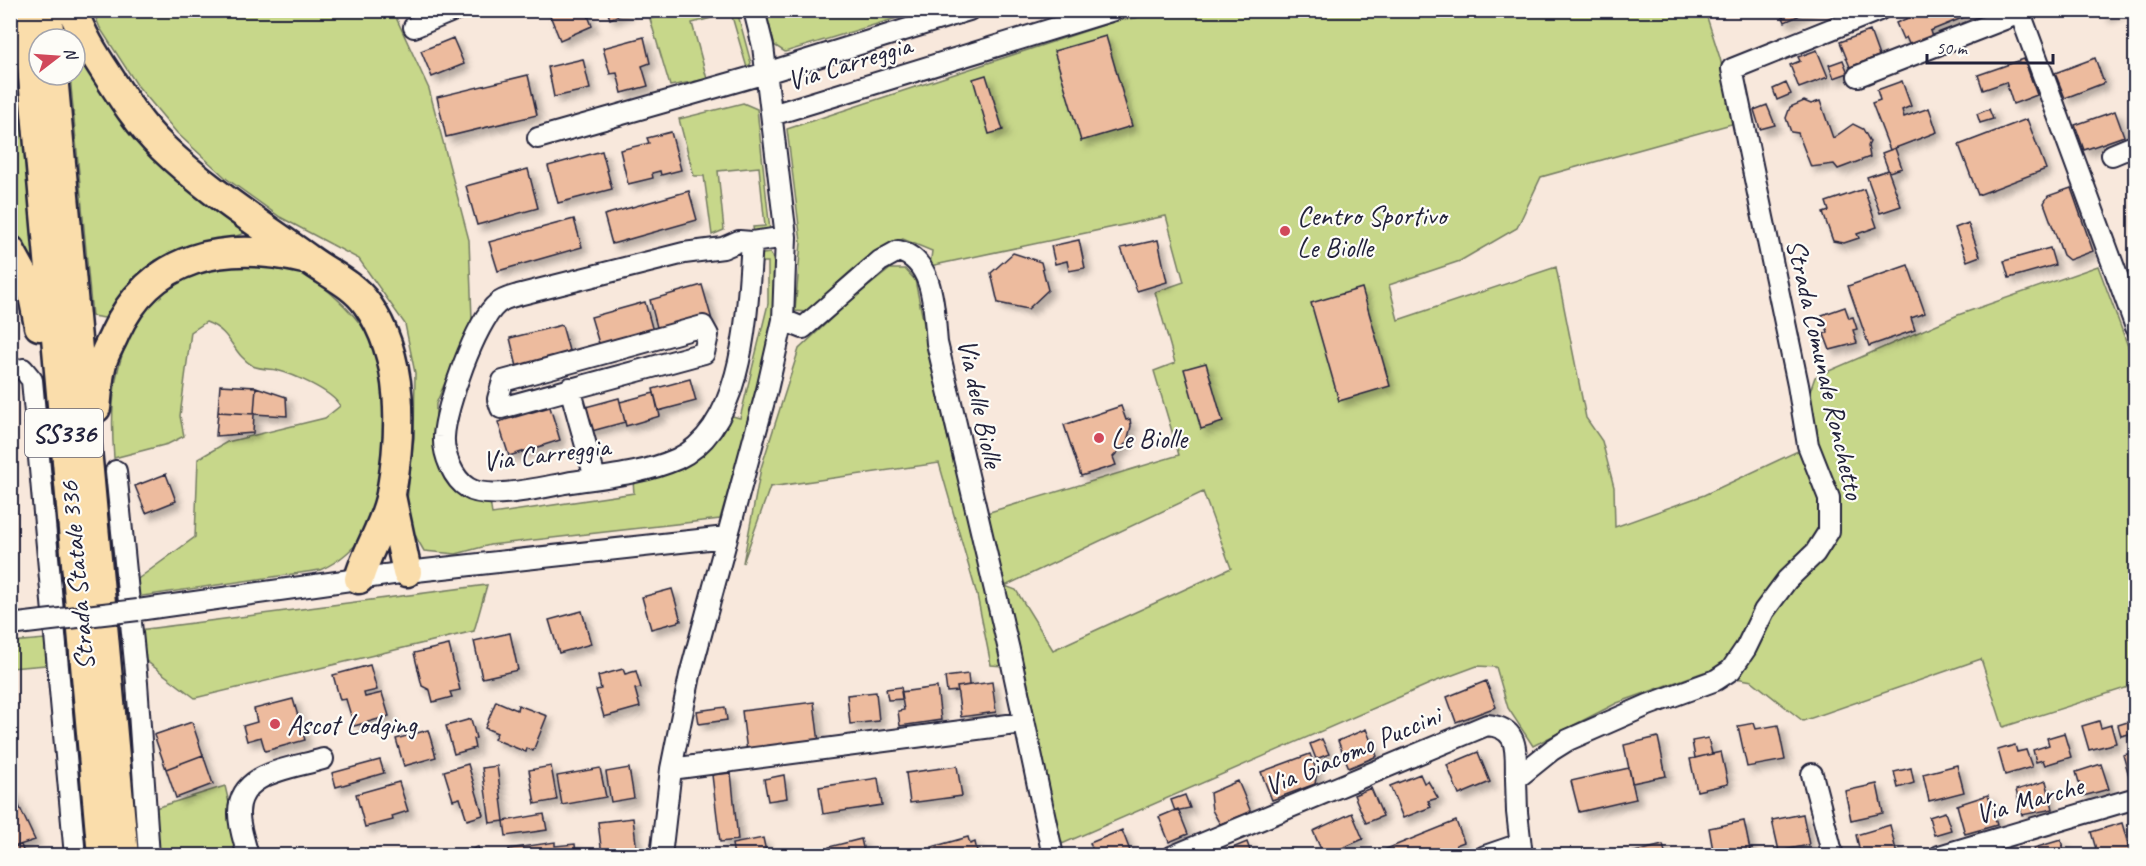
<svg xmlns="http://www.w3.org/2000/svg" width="2146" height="866" viewBox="0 0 2146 866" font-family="Caveat,sans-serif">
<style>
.green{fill:#c7d78a;stroke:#747c62;stroke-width:1.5;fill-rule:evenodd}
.building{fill:#edbb9e;stroke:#22223b;stroke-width:1.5;filter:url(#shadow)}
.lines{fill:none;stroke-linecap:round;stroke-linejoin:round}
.minor-casing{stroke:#22223b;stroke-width:24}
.highway-casing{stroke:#22223b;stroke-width:33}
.minor{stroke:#fdfcf7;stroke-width:20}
.highway{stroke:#faddab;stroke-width:28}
.minor-bridge-casing{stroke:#22223b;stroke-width:24;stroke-linecap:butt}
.minor-bridge{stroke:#fdfcf7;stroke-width:20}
.poi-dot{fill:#d1495b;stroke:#fdfcf7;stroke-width:2}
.labels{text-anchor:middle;stroke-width:4.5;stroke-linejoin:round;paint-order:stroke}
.shield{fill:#fdfcf7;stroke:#646373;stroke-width:1.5}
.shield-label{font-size:27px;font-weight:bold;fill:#22223b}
.street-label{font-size:28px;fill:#22223b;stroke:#fdfcf7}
.poi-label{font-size:28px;fill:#22223b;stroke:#fdfcf7;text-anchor:start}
</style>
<defs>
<filter id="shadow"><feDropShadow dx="5.5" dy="5.5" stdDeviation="3" flood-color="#0004"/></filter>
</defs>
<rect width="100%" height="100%" fill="#f8e8dc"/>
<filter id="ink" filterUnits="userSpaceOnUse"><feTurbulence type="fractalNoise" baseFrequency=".0167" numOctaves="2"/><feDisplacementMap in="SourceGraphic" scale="12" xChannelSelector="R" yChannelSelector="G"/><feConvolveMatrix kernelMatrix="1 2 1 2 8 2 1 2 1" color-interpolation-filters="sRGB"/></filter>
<g filter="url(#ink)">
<!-- green -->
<path class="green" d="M10,11h5l23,246 -9,3 -18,-23z
M93,11h300l36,78 40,151 3,79 -36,85 -1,49 22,38 18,11h15l2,12 142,-21 -1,-12c25,-5 55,-10 73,-30 9,-10 16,-25 23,-36l11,3 28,-114v-42h-12v-7l14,-2c24,35 -38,220 -50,266l-230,26 -34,9 -32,-3 -11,-19 -7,-22 8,-72 1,-65 -10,-49 -46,-65 -79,-42 -53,-38 -50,-46 -40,-48 -37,-57z
M676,11h61l14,52 -4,5 -16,-55 -39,10 15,56 -37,7 -20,-67z
M766,11v-1l154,1 -135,41 -11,-7z
M1150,11h555l15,47 15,65 -194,54 -24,51 -57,33 -71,24 9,35 158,-53 30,151 16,23 12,46 1,40 89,-32 94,-44 19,-21 -8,-36 6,-17 143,-62 140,-49 37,99v320l-132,42 -22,-68 -178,62 -51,-40 -48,-9 -87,31 -84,43 -25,-38 -12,-41 -19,-1 -43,16 -372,162 -10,-33 -26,-136 -43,-161 196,-59 -25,-84 21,-8 -20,-71 29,-10 -18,-66 -236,50 2,-15 -29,-12c-39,15 -66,44 -95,73l-13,-1 6,-69 -14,-113 332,-109 17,-2zM1203,492l28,76 -178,82 -37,-60 -11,-4z
M87,63l164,168 -97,33 -22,19 -21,36 -19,-3 -22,-241h5v-4z
M743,103l14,6 13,122 -16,3 -1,-7 12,-1 -6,-59 -41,4 6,59 -12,5 -8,-59h-10l-15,-57z
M248,262c13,2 28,3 41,6 27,7 64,43 79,67 21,36 19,157 0,193 -10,18 -29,34 -48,42l-184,27 -1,-16 60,-44 3,-78 29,-17 98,-24 15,-12c-8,-15 -47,-32 -64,-36 -7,-1 -17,-1 -23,-4 -22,-13 -20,-34 -47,-44l-15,10 -11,84 4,20 -16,8 -54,14c-4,-50 -2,-98 27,-142 5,-7 10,-16 17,-22 24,-21 60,-26 90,-32z
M890,269h15l10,11 29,143 46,173 12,70 -11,-1 -14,-70 -38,-132 -169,24 -27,76 18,-95 38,-119 51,-48z
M487,585l-13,46 -279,67 -54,-41 -2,-27z
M45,639l1,26 -35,3v-26z
M225,786l16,69h-84l-5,-46z"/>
<!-- building -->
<path class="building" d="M555,10h31l6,16 -32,14 -11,-27z
M607,10h24l-21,9z
M1780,10h31l-26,12z
M1927,10h32l3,8 -32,13 2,6 -22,9 -4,-9 -3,2 -7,-16z
M1959,10h22l-19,8z
M2102,10h19l-16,7z
M1870,31l9,25 -29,11 -10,-25z
M1106,36l26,90 -51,15 -27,-90z
M644,37l6,26 -8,3 6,20 -26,7 -5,-20 -7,1 -7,-26z
M453,38l11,26 -32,13 -11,-26z
M1817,50l11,27 -29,11 -9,-23 10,-4 -2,-4z
M2095,58l9,25 -39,15 -10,-25z
M583,59l7,30 -36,8 -6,-30z
M2024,59l13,36 -24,9 -7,-22 -23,8 -5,-15z
M1843,60l5,13 -14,5 -5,-13z
M528,75l9,40 -91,22 -9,-40z
M986,75l17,55 -14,4 -16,-55z
M1902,81l9,25 -9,4 2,7 25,-9 8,24 -47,18 -18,-47 8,-3 -3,-10z
M1786,83l5,11 -14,6 -4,-11z
M1804,101l7,3 9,-3 13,37 20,-14 10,5 7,13 -2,4 2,11 -32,12 -4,-5 -23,3 -13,-34 -7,-1 -5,-14 4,-11z
M1767,105l8,20 -15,4 -6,-19z
M1989,109l4,10 -13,4 -3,-9z
M2115,111l9,25 -40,14 -9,-25z
M2027,119l19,50 -68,26 -19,-50z
M671,132l10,38 -20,5 -1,-4 -8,2 1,5 -25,6 -8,-34 29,-7 -2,-5z
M1895,148l7,20 -13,4 -7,-19z
M602,151l10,38 -54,14 -10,-37z
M528,169l10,39 -61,17 -11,-39z
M1888,170l13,36 -21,7 -13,-36z
M2071,188l22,63 -24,9 -6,-5 -19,-52 4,-7z
M1864,189l13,38 -20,7 2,4 -15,5 -11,-2 -10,-28 6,-2 -3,-9z
M689,191l8,29 -85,24 -8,-29z
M574,219l8,28 -84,24 -9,-29z
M1968,223l12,33 -13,5 -12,-33z
M1079,240l6,28 -16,3 -2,-10 -12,3 -4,-18z
M1158,240l9,42 -30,9 -16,-43z
M2050,248l5,17 -46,13 -5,-17z
M1013,253l28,9 7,28 -20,19 -30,-6 -7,-30z
M1908,265l17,48 -14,5 4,12 -46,16 -21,-60z
M702,285l10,35 -53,15 -9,-35z
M1362,288l28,98 -51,15 -28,-98z
M645,302l9,33 -53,15 -10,-33z
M1845,307l4,11 4,-1 4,12 -4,1 4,13 -27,7 -6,-16 4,-2 -6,-17z
M562,325l9,33 -53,13 -8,-33z
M1206,363l17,59 -22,7 -17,-60z
M690,379l6,22 -38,10 -5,-22z
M220,385l36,2 -2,27 -36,-2z
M256,387l30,10 1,19 -33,-2z
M654,393l6,23 -34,10 -6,-24z
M619,398l6,24 -37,10 -6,-24z
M1121,406l5,14 4,-1 1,7 -4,16 -14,15 3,8 -35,11 -17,-51z
M550,407l10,33 -51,16 -11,-34z
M218,412l36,2 -1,19 -37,3z
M166,474l10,27 -30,12 -11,-27z
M672,589l9,32 -30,8 -9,-32z
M582,611l9,33 -32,9 -10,-33z
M510,633l8,37 -36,8 -8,-37z
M449,645l11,45 -10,2 2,5 -19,5 -3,-12 -8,-4 -8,-33z
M370,665l7,25 -13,3 1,4 17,-4 7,23 -35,10 -8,-27 -6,1 -7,-25z
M623,669l2,5 11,-3 5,17 -6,1 5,18 -36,10 -8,-27 5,-1 -3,-13z
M968,674l1,11 -12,2 1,4 -11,1 -2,-15z
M1486,681l10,26 -40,15 -9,-25z
M992,682l4,30 -35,5 -4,-30z
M901,687l2,12 -15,1 -2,-11z
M937,687l4,33 -41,6 -2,-15 6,-1 -3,-18z
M876,692l3,29 -29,3 -3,-29z
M293,699l12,41 -40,11 -4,-14 -14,4 -4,-15 14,-4 -3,-13z
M496,701l21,9 1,-5 29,11 -14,35 -6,-3 -1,4 -32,-13 3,-6 -12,-5z
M814,702l5,41 -72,9 -5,-41z
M725,707l2,13 -28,4 -2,-13z
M2136,711v27l-6,2 -1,-6 -8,2 -3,-11 16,-5 -2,-8z
M471,719l5,19 -3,1 2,9 -21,6 -8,-28z
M2099,721l2,7 10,-3 5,18 -27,7 -7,-24z
M192,722l11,33 -37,14 -12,-34z
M1754,723l2,6 22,-4 7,35 -38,7 -9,-41z
M1366,729l11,27 -28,12 -11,-27z
M428,730l8,27 -32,9 -8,-27z
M2064,733l7,24 -26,8 -2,-5 -7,2 -3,-12 16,-5 -2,-7z
M1658,737l8,39 -34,7 -8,-38z
M1708,738l4,16 -17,4 -3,-17z
M1322,739l7,15 -13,5 -6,-15z
M2015,745l2,7 9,-2 6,17 -27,8 -7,-25z
M1478,752l12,30 -31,13 -12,-30z
M1721,752l7,32 -31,7 -7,-32z
M2136,752v32l-4,2 -9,-31z
M1310,754l7,18 -2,12 -43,16 -11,-28z
M203,755l10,29 -37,14 -10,-29z
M380,760l4,13 -48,14 -4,-14z
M468,764l15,51 -16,5 -7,-22 -7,2 -9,-29z
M2101,764l8,25 -26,7 -7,-24z
M1957,765l7,27 -35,9 -6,-27z
M497,766l7,55 -14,2 -8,-55z
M551,766l6,34 -22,4 -6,-34z
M957,766l5,30 -52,7 -4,-30z
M600,768l6,29 -44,8 -5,-29z
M629,768l5,30 -23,4 -5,-30z
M1629,768l7,31 -57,13 -8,-31z
M1911,768l3,15 -16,5 -4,-16z
M731,773l7,67 -18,2 -8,-67z
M1420,774l4,9 4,-2 10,17 -10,3 3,6 -28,11 -13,-32z
M784,775l3,23 -19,3 -4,-22z
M878,778l4,27 -59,9 -4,-27z
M1238,781l13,31 -31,12 -8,-14 -2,-17z
M2046,781l7,28 -31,6 -6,-25z
M399,782l9,29 -16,5 1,4 -28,7 -9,-33z
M1877,784l6,29 -32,7 -6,-29z
M1371,788l12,28 -17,7 -12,-28z
M12,791l23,49 -25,8v-56z
M1185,795l5,13 -15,3 -4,-11z
M1988,795l9,30 -32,9 -8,-29z
M1178,809l10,25 -19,8 -10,-25z
M1945,812l6,18 -17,5 -5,-18z
M1352,813l11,26 -39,17 -11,-25z
M544,814l3,16 -41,6 -2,-15z
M1803,814l6,31 -30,6 -7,-31z
M633,818l4,34 -14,1v3l-21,-1 -4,-33z
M1456,821l8,21 -8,3 2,6 -10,5h-79z
M1744,821l6,29 -9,2 1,4h-28l-5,-28z
M2122,823l8,28 -15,5h-17l-7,-24z
M1890,825l7,30 -36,1 -5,-21z
M1122,830l10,26h-37l-5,-13z
M968,837l2,7 5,-2 3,14h-78l25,-7 2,5 7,-2 -2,-5z
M763,838l4,18h-33l-2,-12z
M861,839l4,17h-34l-2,-9z
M2061,840l4,16h-29l-2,-8z
M555,842v4l20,-2 1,12h-67v-7z
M1247,842l5,14h-33l-1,-2z
M21,845l4,11h-15v-8z
M1663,845l3,11h-40v-2z
M478,847l3,9h-29z"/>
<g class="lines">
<!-- minor casing -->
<g class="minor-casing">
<path id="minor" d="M2019,10l117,317
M414,27l41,-17
M1858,76l162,-63
M772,115l342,-105
M538,138l228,-65 203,-63
M2112,155l24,-10
M752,242c-5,66 -6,185 -75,217 -34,15 -74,18 -111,24 -23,4 -78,18 -98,5 -15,-9 -25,-34 -24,-51 1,-29 32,-116 53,-133 5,-5 14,-7 21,-9l166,-42 39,-5 16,-7 13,1 34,-5
M783,320l20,8 77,-67 18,-10c37,9 36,61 39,92l72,307 44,206
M703,326l5,9 -4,18 -203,55 -3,-9 5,-18z
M23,369l9,11 43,476
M570,388l25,90
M116,471l21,212 12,173
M138,610l269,-38 319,-35
M10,625l33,-4
M671,769l352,-46
M1812,774l21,82
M248,856c-3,-13 -9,-28 -9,-42 -1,-42 51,-45 84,-55
M661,856l10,-87 19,-94 77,-285 16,-70 3,-83 -23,-191 -9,-36
M1173,856l314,-131c34,3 28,27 29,54
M1485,856l35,-12
M1522,856l-5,-44 -1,-33 36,-29 16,-10 80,-35 68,-25 15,-10 15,-22 18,-37 23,-31 28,-27 14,-22v-33l-21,-53 -10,-60 -66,-316 147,-59
M1939,856l197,-58"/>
</g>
<!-- highway casing -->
<g class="highway-casing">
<path id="highway" d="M27,10l75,846
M47,10l3,29
M73,10c8,24 21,44 34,64 16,25 34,53 55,73 44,43 98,77 148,113 19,14 43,24 57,44 38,54 35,127 24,190 -5,29 -24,56 -32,85
M53,75l71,781
M10,250l22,40 7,36
M96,408c2,-15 2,-31 6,-45 2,-10 9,-20 13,-30 36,-79 111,-92 189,-74
M391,496l16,76"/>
</g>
<!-- minor -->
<use href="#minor" class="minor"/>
<!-- highway -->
<use href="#highway" class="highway"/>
<!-- minor-bridge casing -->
<g class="minor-bridge-casing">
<path id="minor-bridge" d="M43,621l95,-11"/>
</g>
<!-- minor-bridge -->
<use href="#minor-bridge" class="minor-bridge"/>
</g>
</g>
<!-- markers -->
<g class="poi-dot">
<circle cx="1285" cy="231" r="6"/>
<circle cx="1099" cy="438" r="6"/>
<circle cx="275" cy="724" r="6"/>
</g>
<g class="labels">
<!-- shield labels -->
<rect class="shield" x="25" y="409" width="78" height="48" rx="4.5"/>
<g class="shield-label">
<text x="64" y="442">SS336</text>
</g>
<!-- street labels -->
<g class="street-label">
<text transform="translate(849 62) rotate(-17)" y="10">Via Carreggia</text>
<text transform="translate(1826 369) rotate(77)" y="10">Strada Comunale Ronchetto</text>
<text transform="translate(981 403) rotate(78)" y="10">Via delle Biolle</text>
<text transform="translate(546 453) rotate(-7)" y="10">Via Carreggia</text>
<text transform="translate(76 576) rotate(-95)" y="10">Strada Statale 336</text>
<text transform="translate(1352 750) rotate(-23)" y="10">Via Giacomo Puccini</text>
<text transform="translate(2029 799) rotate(-16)" y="10">Via Marche</text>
</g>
<!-- poi labels -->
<g class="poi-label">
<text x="1297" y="225">Centro Sportivo<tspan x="1297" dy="32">Le Biolle</tspan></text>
<text x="1111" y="448">Le Biolle</text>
<text x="287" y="734">Ascot Lodging</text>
</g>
</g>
<!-- margin -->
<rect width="2146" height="866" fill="none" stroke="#fdfcf7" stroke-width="36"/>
<rect x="18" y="18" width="2110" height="830" fill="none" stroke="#22223b" stroke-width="2" filter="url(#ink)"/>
<!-- north arrow -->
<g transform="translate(57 57) rotate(73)"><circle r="28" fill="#fdfcf7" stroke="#a5a5ac" stroke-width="1.5"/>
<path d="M0-4.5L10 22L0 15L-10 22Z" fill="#d1495b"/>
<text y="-9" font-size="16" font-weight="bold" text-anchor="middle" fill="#22223b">N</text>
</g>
<!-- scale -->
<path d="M1927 54v9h126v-9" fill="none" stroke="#22223b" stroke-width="3"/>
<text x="1936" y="54" font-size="18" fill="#22223b" stroke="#fdfcf7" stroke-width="4.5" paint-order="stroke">50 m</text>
</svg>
